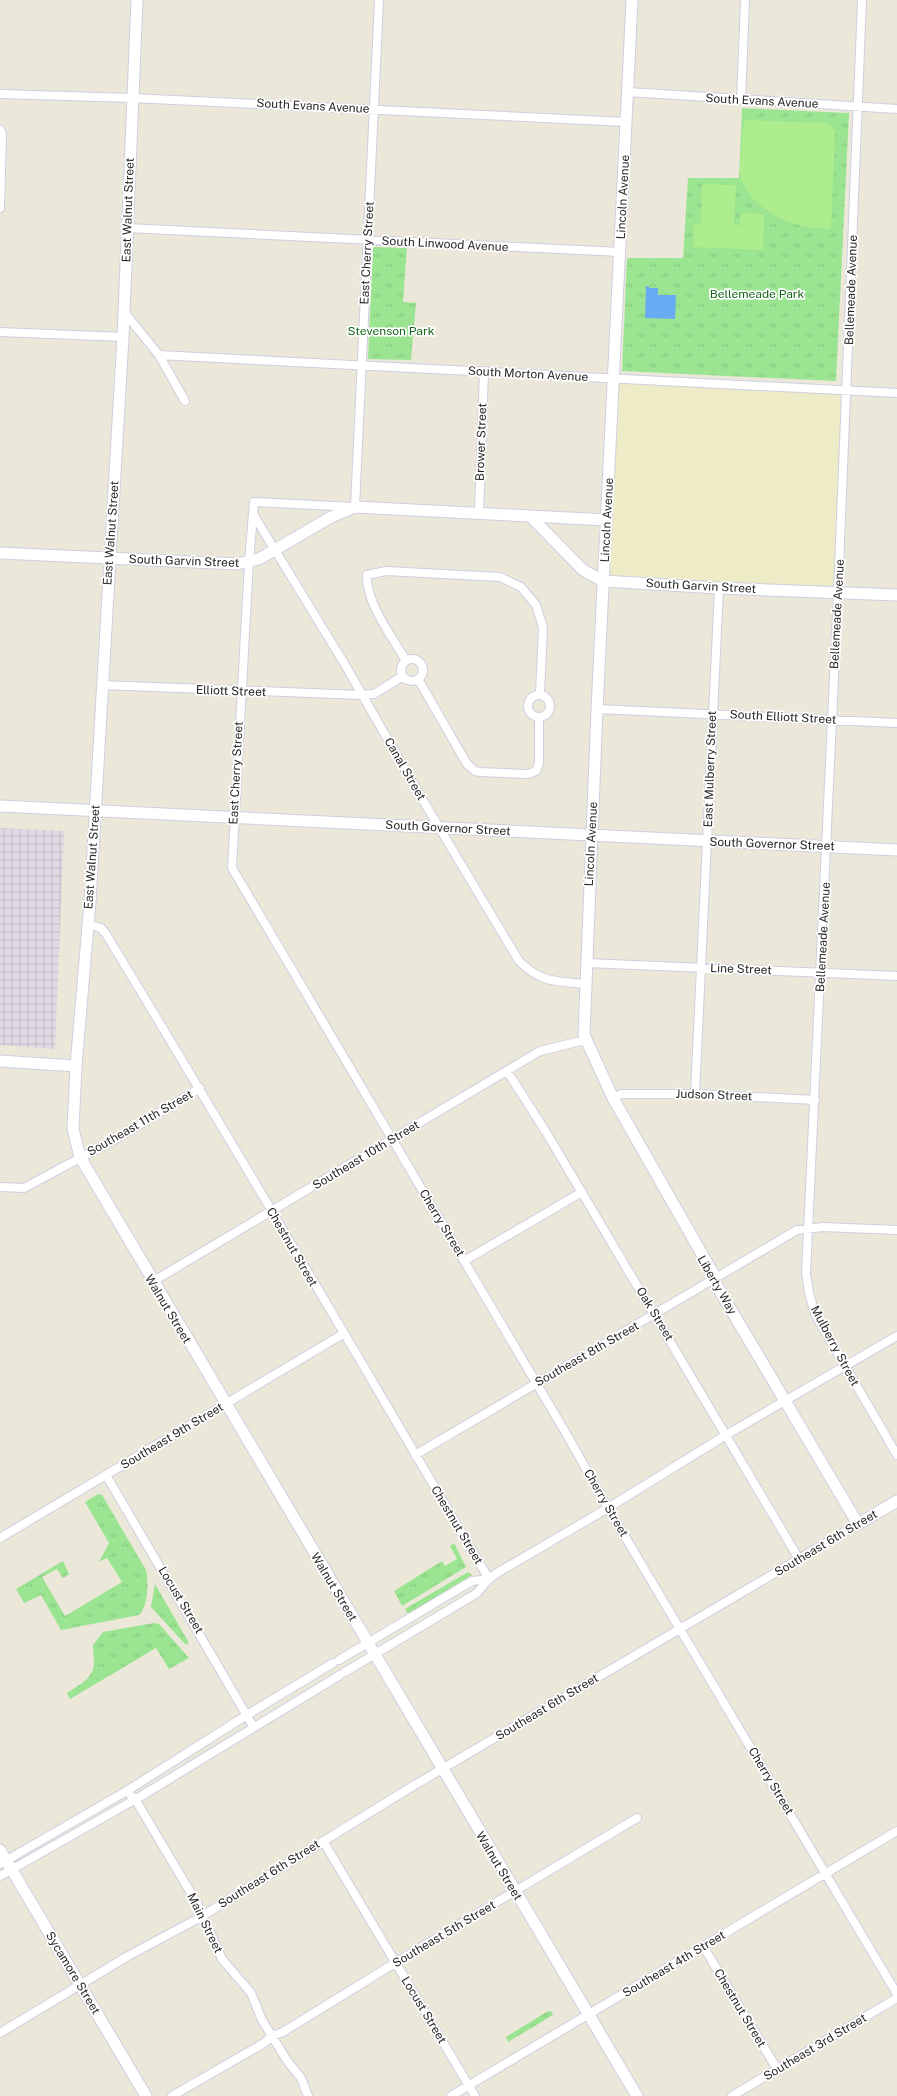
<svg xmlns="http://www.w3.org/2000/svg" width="897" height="2096" viewBox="0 0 897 2096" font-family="'Public Sans',sans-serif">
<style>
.industrial{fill:url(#industrial-grid)}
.education{fill:#eeebc7}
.grass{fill:url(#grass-tufts)}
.pitch{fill:#aeed8d}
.water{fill:#67acf3}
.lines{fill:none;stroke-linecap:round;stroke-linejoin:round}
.street-casing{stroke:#cfcee2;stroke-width:10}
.secondary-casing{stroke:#cfcee2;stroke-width:13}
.street{stroke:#fff;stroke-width:8}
.secondary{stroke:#fff;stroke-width:11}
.labels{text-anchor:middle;stroke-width:3.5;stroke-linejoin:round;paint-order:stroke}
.street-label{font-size:12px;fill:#282828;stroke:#fff}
.park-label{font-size:12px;fill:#166719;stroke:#fff}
</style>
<defs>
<pattern id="industrial-grid" width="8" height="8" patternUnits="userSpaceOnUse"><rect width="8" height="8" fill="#dfdae3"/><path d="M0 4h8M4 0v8" fill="none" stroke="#bfbbc3"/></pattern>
<pattern id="grass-tufts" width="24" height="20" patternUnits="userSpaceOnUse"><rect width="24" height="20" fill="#9be592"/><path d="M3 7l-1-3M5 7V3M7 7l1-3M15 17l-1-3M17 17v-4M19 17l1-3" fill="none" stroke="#86c47e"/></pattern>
</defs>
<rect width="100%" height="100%" fill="#ebe8d9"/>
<!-- industrial -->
<path class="industrial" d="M0,828l64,3 -9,218 -55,-4z"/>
<!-- education -->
<path class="education" d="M619,383l225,9 -8,198 -228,-10z"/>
<!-- grass -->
<path class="grass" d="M742,108l107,5 -13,268 -214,-10 5,-113h56l5,-80h51z
M373,247l34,1 -4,54 13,1 -5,57 -43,-1z
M98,1494l4,1 44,75c3,12 2,37 -7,45l-78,15 -20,-35 -17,8 -8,-14 47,-28 6,13 -6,4 -6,-9 -15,8 23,39 57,-34 -15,-24 -8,4 10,-19 -24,-41z
M454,1543l12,24 -64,39 -8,-15 48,-30 3,5 12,-7 -7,-13z
M468,1572l4,3 -64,39 -3,-5z
M155,1584l34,59 -3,2 -35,-38z
M154,1623l5,1 30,34 -20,11 -13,-21 -86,51 -3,-6c12,-8 28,-15 27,-32 0,-5 -1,-10 -1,-16l10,-13z
M548,2011l4,1 1,3 -45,27 -2,-5z"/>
<!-- pitch -->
<path class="pitch" d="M744,120l85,3 6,7 -4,99c-34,0 -76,-15 -90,-50 -3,-8 2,-48 3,-59z
M702,184l34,1 -2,40h6l1,-12 23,1 -1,36 -70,-3 1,-23h7z"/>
<!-- water -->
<path class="water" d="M646,286h3v2h9v7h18l-1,24 -30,-1z"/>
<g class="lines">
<!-- street casing -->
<g class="street-casing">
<path id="street" d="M379,0l-24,507 -101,-5 -5,60 -17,306 335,567 41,73 289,486
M862,0l-24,592 -32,681 3,20 6,21 82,141
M628,92l269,17
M0,94l132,4 494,24
M741,100l4,-100
M0,130l2,4 -2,74
M127,228l493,24
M124,312l35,43 26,46
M0,332l123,5
M159,355l738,38
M479,513l5,-142
M253,514l91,149 71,124 104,174c22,22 37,20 66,23
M401 670a11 11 0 1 1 22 0a11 11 0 1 1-22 0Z
M406,661c-14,-25 -40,-57 -39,-86l19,-4 114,6 21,10 15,18 7,22 -3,67
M418,679l49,85 8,7 6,1 47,2 8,-3 3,-8v-46
M102,685l259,10 13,-1 29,-18
M528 706a11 11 0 1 1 22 0a11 11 0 1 1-22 0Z
M597,709l300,14
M87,924l14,4 5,6c130,214 256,430 383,645
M586,963l311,13
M507,1071l39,61 253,427
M695,1094l24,-506
M613,1098l8,-4h74l120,6
M0,1187l24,1 97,-52 79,-48
M464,1261l118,-69
M152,1282l388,-231 45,-11
M415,1455l382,-225 26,-3 74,3
M106,1475l147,251
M0,1538l343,-204
M339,1660l133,-79 17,-2
M345,1672l132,-79 12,-14 8,-6 111,-65 118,-73 171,-99
M131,1796l4,3 63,106 1,13 7,5 16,36 29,34 11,27 26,42 13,16 7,18
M323,1841l152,255
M0,1864l125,-72 122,-77 86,-52
M0,1876l143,-81 197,-120
M703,1946l74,123
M0,2033l128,-77 71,-38 209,-129 450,-265
M172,2096l92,-53 8,-7 11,-4 112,-69 242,-145
M451,2096l446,-265
M732,2096l165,-98"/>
</g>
<!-- secondary casing -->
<g class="secondary-casing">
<path id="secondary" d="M137,0l-14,337 -33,565 -14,164 -3,63 7,28 557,939
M632,0l-35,709 -13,326 29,63 102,179 -1,4 144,243 39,-23
M530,516l77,4
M0,553l237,11 22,-5 72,-42 24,-10 175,9 53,54 20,11 116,7 178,7
M0,806l897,44
M0,1061l76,5
M0,1850l146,246"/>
</g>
<!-- street -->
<use href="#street" class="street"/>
<!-- secondary -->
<use href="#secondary" class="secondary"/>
</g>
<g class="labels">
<!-- street labels -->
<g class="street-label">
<text transform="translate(762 101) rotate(3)" y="4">South Evans Avenue</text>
<text transform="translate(313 106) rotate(3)" y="4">South Evans Avenue</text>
<text transform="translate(623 197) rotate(-87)" y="4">Lincoln Avenue</text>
<text transform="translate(128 210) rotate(-88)" y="4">East Walnut Street</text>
<text transform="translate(445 244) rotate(3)" y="4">South Linwood Avenue</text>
<text transform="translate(367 253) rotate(-87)" y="4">East Cherry Street</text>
<text transform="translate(851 290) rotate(-88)" y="4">Bellemeade Avenue</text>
<text transform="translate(528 374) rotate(3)" y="4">South Morton Avenue</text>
<text transform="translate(481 442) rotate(-88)" y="4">Brower Street</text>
<text transform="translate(607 520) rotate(-87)" y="4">Lincoln Avenue</text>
<text transform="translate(111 533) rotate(-86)" y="4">East Walnut Street</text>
<text transform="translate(184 561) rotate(2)" y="4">South Garvin Street</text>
<text transform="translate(701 586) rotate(3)" y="4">South Garvin Street</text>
<text transform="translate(837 614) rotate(-87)" y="4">Bellemeade Avenue</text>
<text transform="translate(231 691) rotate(2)" y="4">Elliott Street</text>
<text transform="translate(783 717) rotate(3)" y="4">South Elliott Street</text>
<text transform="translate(405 769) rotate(60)" y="4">Canal Street</text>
<text transform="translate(710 769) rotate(-88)" y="4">East Mulberry Street</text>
<text transform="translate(236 773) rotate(-87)" y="4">East Cherry Street</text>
<text transform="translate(448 828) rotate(3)" y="4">South Governor Street</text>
<text transform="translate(591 844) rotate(-87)" y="4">Lincoln Avenue</text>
<text transform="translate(772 844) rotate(2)" y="4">South Governor Street</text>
<text transform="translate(92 857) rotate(-86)" y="4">East Walnut Street</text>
<text transform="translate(823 937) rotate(-87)" y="4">Bellemeade Avenue</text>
<text transform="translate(741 969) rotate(2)" y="4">Line Street</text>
<text transform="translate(714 1095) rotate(2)" y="4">Judson Street</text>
<text transform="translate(140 1123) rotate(-30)" y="4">Southeast 11th Street</text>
<text transform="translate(366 1155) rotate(-31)" y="4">Southeast 10th Street</text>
<text transform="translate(442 1223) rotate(59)" y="4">Cherry Street</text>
<text transform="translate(292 1247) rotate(60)" y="4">Chestnut Street</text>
<text transform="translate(717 1285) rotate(60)" y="4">Liberty Way</text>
<text transform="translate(168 1309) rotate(59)" y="4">Walnut Street</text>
<text transform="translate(655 1314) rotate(59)" y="4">Oak Street</text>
<text transform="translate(835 1346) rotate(62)" y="4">Mulberry Street</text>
<text transform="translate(587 1354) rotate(-30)" y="4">Southeast 8th Street</text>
<text transform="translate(172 1436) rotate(-31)" y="4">Southeast 9th Street</text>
<text transform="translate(606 1503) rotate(60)" y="4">Cherry Street</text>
<text transform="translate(457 1525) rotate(59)" y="4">Chestnut Street</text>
<text transform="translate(826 1543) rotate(-31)" y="4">Southeast 6th Street</text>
<text transform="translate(334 1587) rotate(59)" y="4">Walnut Street</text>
<text transform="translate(181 1600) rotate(59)" y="4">Locust Street</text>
<text transform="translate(547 1707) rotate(-31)" y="4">Southeast 6th Street</text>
<text transform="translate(771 1781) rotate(59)" y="4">Cherry Street</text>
<text transform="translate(499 1866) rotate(59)" y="4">Walnut Street</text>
<text transform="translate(269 1874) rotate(-32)" y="4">Southeast 6th Street</text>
<text transform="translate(205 1923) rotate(64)" y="4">Main Street</text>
<text transform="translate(444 1934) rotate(-31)" y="4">Southeast 5th Street</text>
<text transform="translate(674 1964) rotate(-31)" y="4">Southeast 4th Street</text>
<text transform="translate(73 1973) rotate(59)" y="4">Sycamore Street</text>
<text transform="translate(740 2008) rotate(59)" y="4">Chestnut Street</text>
<text transform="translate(424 2010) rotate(59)" y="4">Locust Street</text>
<text transform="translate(815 2047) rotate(-31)" y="4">Southeast 3rd Street</text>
</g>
<!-- park labels -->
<g class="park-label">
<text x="757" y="298">Bellemeade Park</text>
<text x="391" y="335">Stevenson Park</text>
</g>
</g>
</svg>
